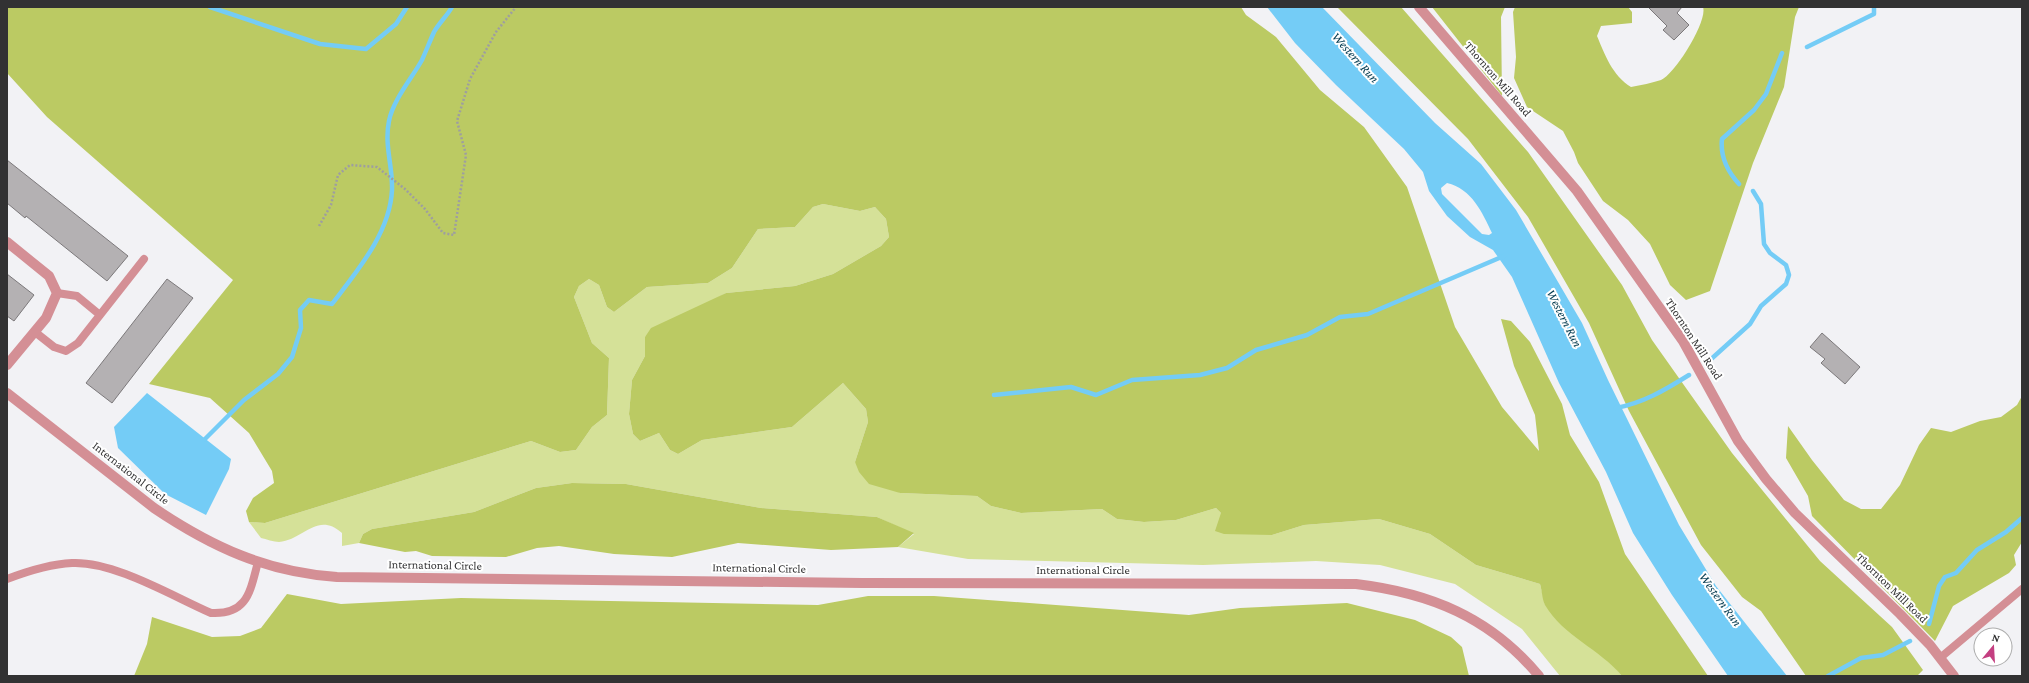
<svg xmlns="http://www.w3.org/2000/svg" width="2029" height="683" viewBox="0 0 2029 683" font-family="'Crimson Pro',serif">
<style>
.green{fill:#d5e198}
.forest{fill:#bbca63}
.water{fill:#74ccf6;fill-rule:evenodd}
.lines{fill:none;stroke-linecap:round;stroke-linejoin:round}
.stream{stroke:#74ccf6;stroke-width:4.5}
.building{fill:#b4b1b3;stroke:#7c797b}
.path{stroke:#9e9ea0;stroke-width:2.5;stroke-dasharray:2 2;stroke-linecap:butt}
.lane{stroke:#d48f95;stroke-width:8}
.street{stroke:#d48f95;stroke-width:10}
.labels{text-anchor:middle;stroke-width:4;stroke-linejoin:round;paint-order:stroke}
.street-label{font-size:12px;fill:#323233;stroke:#fff}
.water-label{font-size:13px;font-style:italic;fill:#053c51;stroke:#fff}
</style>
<rect width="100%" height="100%" fill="#f2f2f5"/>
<!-- green -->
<path class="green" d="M823,204l37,7 15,-4 11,12 3,18 -8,9 -48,28 -38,12 -69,7 -81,44v19l-13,24 -3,34 4,20 7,7 19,-8 11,17 8,4 24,-14 90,-13 51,-44 23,26 2,13 -13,40 45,31 77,3 14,10 30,7 81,-4 15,10 27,3 32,-2 40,-12 5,5 51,22 32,-10 75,-6 51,15 46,31 64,19 5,20 69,62 8,10h-62l-38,-47 -67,-45 -75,-19 -64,-4 -113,4 -235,-6 -70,-12 16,-13 -37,-17 -116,-9 -135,-24 -54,-1 -36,5 -62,24 -102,17 -9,5 -4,9 -17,3v-13c-25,-22 -38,7 -63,9 -5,0 -13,-3 -18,-4l-12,-16 16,1 266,-82 29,11 16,-2 16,-23 15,-12 2,-57 -17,-15 -18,-46 5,-11 10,-7 10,6 8,22 7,5 33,-25 61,-4 24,-15 26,-39 37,-2 18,-20z"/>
<!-- forest -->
<path class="forest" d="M7,7h1234l5,8 30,22 44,53 44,37 43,60 48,140 47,80 37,44 -4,-36 -21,-49 -13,-47 10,2 19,21 32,62 8,31 29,47 26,72 83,122h-86c-22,-27 -59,-40 -77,-71 -3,-6 -3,-15 -5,-21l-64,-19 -46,-31 -51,-15 -75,6 -32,10 -48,-1 -9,-3 6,-18 -5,-5 -40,12 -32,2 -27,-3 -15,-10 -81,4 -30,-7 -14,-10 -77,-3 -31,-9 -10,-12 -4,-10 13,-40 -2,-13 -23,-26 -51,44 -90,13 -24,14 -8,-4 -11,-17 -19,8 -7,-7 -4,-20 3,-34 13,-24v-19l6,-9 75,-35 69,-7 38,-12 48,-28 8,-9 -3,-18 -11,-12 -15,4 -37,-7 -10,3 -18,20 -37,2 -26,39 -24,15 -61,4 -33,25 -7,-5 -8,-22 -10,-6 -10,7 -5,11 18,46 17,15 -2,57 -15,12 -16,23 -16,2 -29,-11 -266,82 -16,-1 -3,-11 7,-13 21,-15 -2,-12 -23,-38 -39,-35 -61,-14 84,-104 -186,-163 -40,-44z
M1337,7h64l127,145 94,133 30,55 80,113 88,108 72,66 31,43 -6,6h-111l-45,-65 -19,-14 -41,-52 -72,-134 -40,-88 -61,-106 -60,-78z
M1432,7h73l-4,10 1,79z
M1515,7h113l4,5v11l-31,3 -4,10c8,19 15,39 34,51 10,-2 21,-4 30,-7 14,-6 47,-59 42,-73h96l-4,10 -11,70 -31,76 -43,128 -24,9 -16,-15 -20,-41 -22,-24 -25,-19 -25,-38 -4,-11 -11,-21 -36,-24 -13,-29 2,-21 -3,-45z
M2022,396v146l-8,13 2,10 -7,8 -56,33 -18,35 -123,-125 -4,-20 -22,-38 2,-32 24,34 32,40 17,9h20l19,-24 19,-40 12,-17 20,4 29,-11 21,-4 16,-12z
M572,483l54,1 135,24 116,9 37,16 -16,14 -67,3 -93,-7 -66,14 -58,-3 -55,-8 -22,2 -31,9 -74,-1 -16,-5 -11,1 -46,-9 4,-9 9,-5 102,-17 62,-24z
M287,594l54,10 120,-6 357,7 50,-9h66l255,19 51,-7 107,-5 68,17 36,17 11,10 7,29h-1335l13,-32 5,-27 60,20 28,-1 21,-8z"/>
<!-- water -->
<path class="water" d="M1267,7h55l113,116 46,41 35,46 66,113 26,57 71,145 37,61 71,90h-59l-56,-81 -39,-62 -27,-61 -47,-89 -47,-106 -19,-27 -23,-13 -23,-21 -18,-25 -6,-19 -19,-23 -68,-64 -41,-42zM1447,183c25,6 35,29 45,50l-3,2 -7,-1 -40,-40 -1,-6z
M147,393l84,66 -2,10 -23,46 -41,-21 -47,-46 -4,-21z"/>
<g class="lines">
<!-- stream -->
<path class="stream" d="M210,7l110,37 46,5 30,-25 11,-17
M1807,47l67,-33v-7
M1739,184c-12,-13 -19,-27 -17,-45l32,-29 12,-16 16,-41
M1709,361l41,-37 11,-18 25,-22 3,-9 -3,-10 -16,-12 -6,-9 -3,-40 -8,-13
M994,395l77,-8 25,8 36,-15 68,-5 27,-7 29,-18 51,-15 33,-18 28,-3 136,-58
M1616,408c27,-5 49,-18 73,-33
M205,439l39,-39 34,-26 14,-17 9,-29 -1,-18 9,-10 23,4c25,-33 58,-71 60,-114 1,-23 -8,-45 -3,-69 4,-21 23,-43 33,-61 4,-9 8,-19 12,-28 5,-9 13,-16 18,-25
M1929,624l10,-38 6,-9 11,-4 21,-23 29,-18 16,-14
M1828,676l33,-18 22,-3 27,-14"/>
</g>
<!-- building -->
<path class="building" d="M1648,7h34l-5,6 12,12 -15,15 -11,-10 4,-4z
M7,160l121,96 -21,25 -81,-65 -1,2 -18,-15z
M7,274l27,21 -20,26 -7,-5z
M167,279l26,19 -81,105 -26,-20z
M1822,333l38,34 -15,17 -24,-21 4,-4 -15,-12z"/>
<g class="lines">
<!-- path -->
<path class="path" d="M319,226l12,-21 7,-30 12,-10 27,2 28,22 20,20 18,24 11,2 12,-80 -9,-34 13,-42 26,-47 20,-25"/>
<!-- lane -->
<path class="lane" d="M57,293l20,3 23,19
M35,332l19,15 12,4 12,-8 66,-84
M7,579c21,-8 43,-15 65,-16 42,-2 100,33 139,50 37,2 39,-22 47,-51
M1940,658l82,-69"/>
<!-- street -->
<path class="street" d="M1419,7l158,184 106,150 55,100 28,38 29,34 105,101 30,31 24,31
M7,242l42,34 8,17 -11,25 -39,47
M7,393l147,115c58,39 112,64 183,69l525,6 494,1c74,9 134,33 183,92"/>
</g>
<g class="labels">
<!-- street labels -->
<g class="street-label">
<text transform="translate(1498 79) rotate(49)" y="4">Thornton Mill Road</text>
<text transform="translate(1694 339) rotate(57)" y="4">Thornton Mill Road</text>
<text transform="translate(131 473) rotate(38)" y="4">International Circle</text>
<text transform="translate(435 565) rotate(1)" y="4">International Circle</text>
<text transform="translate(759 568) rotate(1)" y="4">International Circle</text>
<text x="1083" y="574">International Circle</text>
<text transform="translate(1892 588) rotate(44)" y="4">Thornton Mill Road</text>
</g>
<!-- water labels -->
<g class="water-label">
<text transform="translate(1356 57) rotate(48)" y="5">Western Run</text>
<text transform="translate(1565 318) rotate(63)" y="5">Western Run</text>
<text transform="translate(1721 599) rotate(54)" y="5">Western Run</text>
</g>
</g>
<!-- border -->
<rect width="2029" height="683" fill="none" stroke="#323233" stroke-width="16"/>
<!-- north arrow -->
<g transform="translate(1993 647) rotate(18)"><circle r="19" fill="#ffffff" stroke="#adadad"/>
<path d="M0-3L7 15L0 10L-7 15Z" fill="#c43f81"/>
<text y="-6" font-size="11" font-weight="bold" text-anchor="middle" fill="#323233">N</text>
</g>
</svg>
